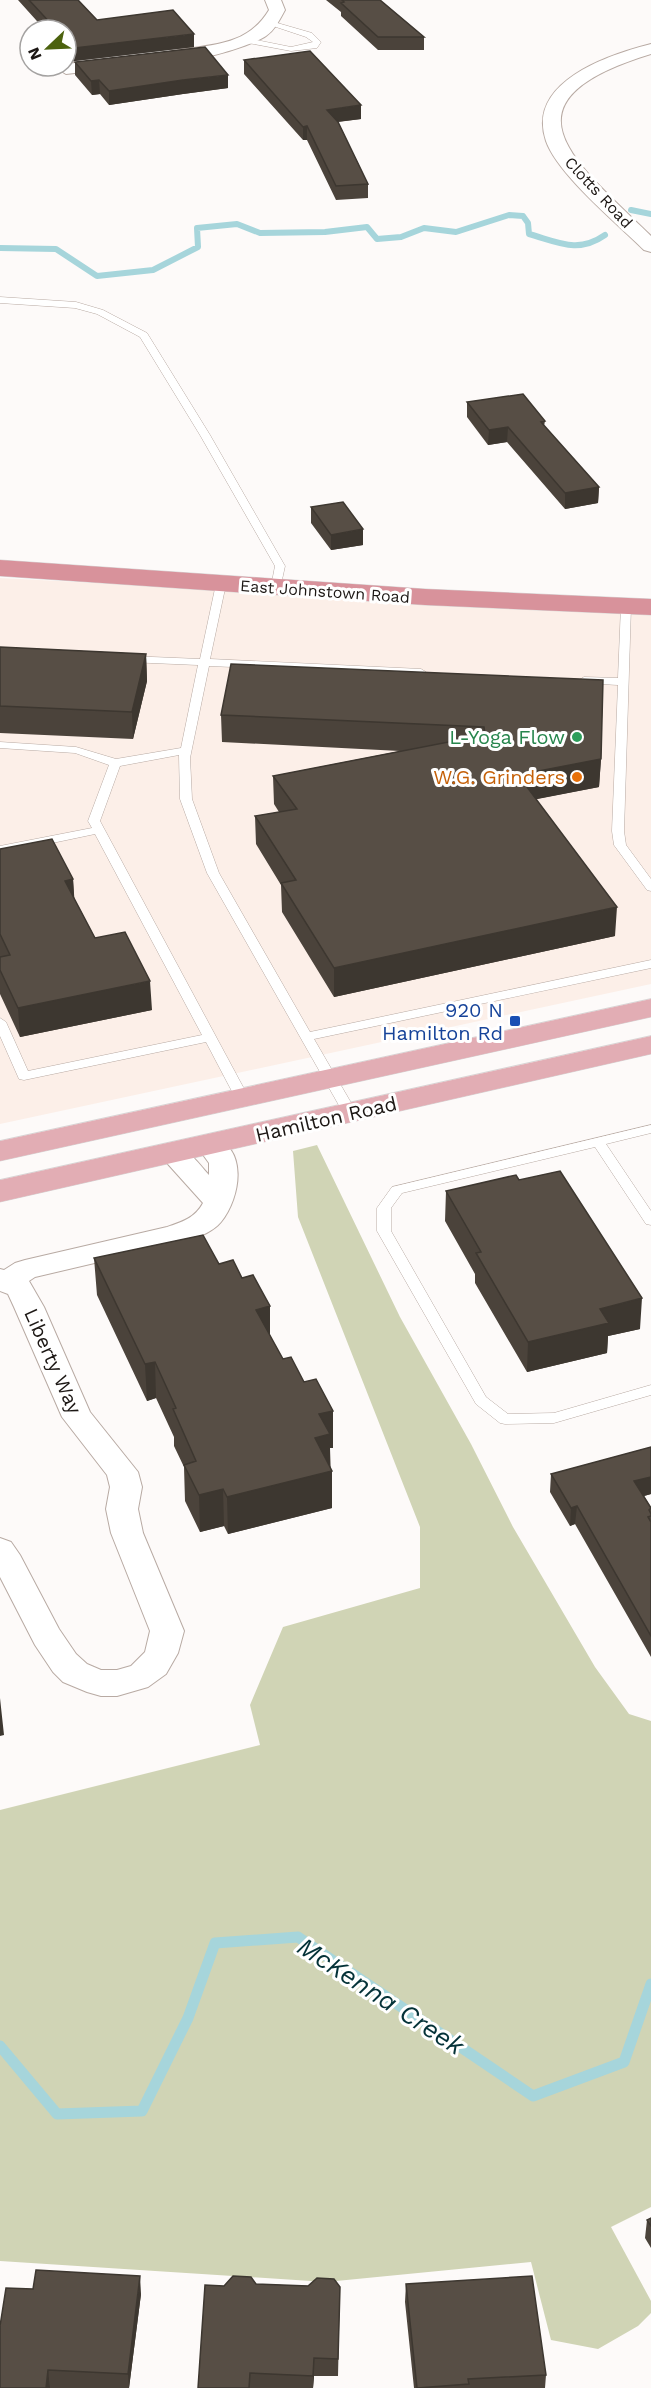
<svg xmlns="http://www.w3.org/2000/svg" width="651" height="2388" viewBox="0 0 651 2388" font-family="'Work Sans',sans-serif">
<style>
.built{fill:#fcefe8}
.green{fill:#d0d4b5}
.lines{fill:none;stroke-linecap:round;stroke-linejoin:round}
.stream-far1{stroke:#a6d5db;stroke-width:6}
.stream{stroke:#a6d5db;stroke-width:11}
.service-casing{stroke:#b8aaa3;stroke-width:1}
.minor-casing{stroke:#b8aaa3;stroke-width:2}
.primary-casing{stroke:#d6d5d5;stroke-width:1}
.trunk-casing{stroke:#d6d5d5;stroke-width:1}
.service{fill:#fff;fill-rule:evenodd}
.minor{fill:#fff;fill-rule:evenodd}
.primary{fill:#e2adb4;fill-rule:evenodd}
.trunk{fill:#d8929b;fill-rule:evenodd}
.wall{fill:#4b433b}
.shaded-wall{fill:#3d3730}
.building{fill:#574e45;stroke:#3d3730;stroke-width:1.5}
.leisure-dot{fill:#2e9e5b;stroke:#fff;stroke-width:2}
.food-dot{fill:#e8710a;stroke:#fff;stroke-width:2}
.transit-dot{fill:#1a4fb4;stroke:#fff;stroke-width:2}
.labels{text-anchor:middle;stroke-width:6;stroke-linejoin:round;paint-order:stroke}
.far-street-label{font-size:16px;fill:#1c1714;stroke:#fff}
.leisure-label{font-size:20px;fill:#27864d;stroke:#fff;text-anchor:end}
.food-label{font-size:20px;fill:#c56008;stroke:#fff;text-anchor:end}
.transit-label{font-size:20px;fill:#164399;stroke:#fff;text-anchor:end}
.street-label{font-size:20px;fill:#1c1714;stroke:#fff}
.near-water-label{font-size:26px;font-style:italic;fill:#043238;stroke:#fff}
</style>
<rect width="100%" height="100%" fill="#fdfaf9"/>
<!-- built -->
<path class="built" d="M0,578l651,34v372l-651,140z"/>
<!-- green -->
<path class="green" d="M317,1145l83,172 71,127 42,83 82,140 34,47 22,7v486l-40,20 40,74v12l-13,13 -40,23 -47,-9 -20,-78 -205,20 -326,-21v-451l260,-65 -10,-40 33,-78 137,-39v-61l-122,-310 -5,-66z"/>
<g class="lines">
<!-- stream-far1 -->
<path class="stream-far1" d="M631,210l20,4
M0,248l56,1 41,27 56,-6 45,-23 -1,-19 40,-4 23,9 65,-1 42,-5 10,12 24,-2 23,-9 32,4 53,-17 14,1 5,7 1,11c29,8 49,20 76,1"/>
<!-- stream -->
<path class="stream" d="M0,2046l57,68 85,-3 46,-93 27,-75 83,-6 235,159 91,-34 27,-78"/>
<!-- service casing -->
<g class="service-casing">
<path id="service" d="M267,20l45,13 9,9 -4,6 -26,3 -48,-9 -1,-2 4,-2 45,9 22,-5 -7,-5 -39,-13z
M0,297l76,5 27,8 44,23 63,102 75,131 -5,23h-8l-1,-2 4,-21 -75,-131 -60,-98 -43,-23 -22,-6 -75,-5z
M221,581l5,3 -16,75 211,10 5,3 -5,3 -212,-9 -19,92 2,41 27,74 91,159 341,-72v8l-337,71 43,74 -2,3h-10l-138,-243 -27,-74 -1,-44 -59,11 -20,55 149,277 -7,4 -5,-1 -31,-59 -182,38 -5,-1 -19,-43v-18l6,4 22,49 174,-36 -107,-201 -95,20v-8l92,-18 -4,-7 21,-56 -34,-12 -75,-5v-6l76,5 40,12 65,-11 17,-83 -70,-3 -5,-3 5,-3 72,3 16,-75z
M626,603l5,3 -7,225 2,14 25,34v12l-4,-1 -33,-45 -2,-14 6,-146 -34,-2 -5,-3 5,-3 34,1 3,-72z
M651,1125v8l-45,11 45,67v14l-5,-1 -51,-77 -193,46 -11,15v23l95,166 22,17 46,-1 97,-28v10l-97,28 -49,1 -5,-1 -24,-19 -99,-173v-23l15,-21z"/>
</g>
<!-- minor casing -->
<g class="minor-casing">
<path id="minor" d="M265,0h16l4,10c-5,9 -10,20 -19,26 -14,10 -94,35 -105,21l2,-4c40,-9 82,-3 106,-43z
M651,44v10c-157,48 -77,107 0,182v16l-7,-2c-26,-26 -86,-75 -98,-109 -20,-59 62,-86 105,-97z
M112,59l8,5 -2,4 -52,6 -8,-5 8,-5z
M210,1136c39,10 31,61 11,86 -9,11 -24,15 -37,20l-149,35 -6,4 15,26 46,105 48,60 4,15 -4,22 5,24 41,98 -6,22 -12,21 -18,13 -31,9h-16l-14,-4 -24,-10 -10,-10 -18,-27 -35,-68v-39l11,4 9,13 39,74 17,25 11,10 14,6h16l14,-4 14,-14 5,-21 -39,-98 -5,-24 4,-22 -3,-12 -45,-58 -48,-110 -6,-13 -8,-3v-22l4,1 11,-7 10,-3 142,-33c15,-5 28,-9 36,-24l-45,-50 4,-6c22,-6 33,13 47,28v-12l-13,-18 4,-6z"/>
</g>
<!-- primary casing -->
<g class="primary-casing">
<path id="primary" d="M651,999v18l-651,144v-20z
M651,1036v18l-651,148v-22z"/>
</g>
<!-- trunk casing -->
<g class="trunk-casing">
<path id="trunk" d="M0,560l425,29 226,10v16l-226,-10 -425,-29z"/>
</g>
<!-- service -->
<use href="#service" class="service"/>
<!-- minor -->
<use href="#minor" class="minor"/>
<!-- primary -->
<use href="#primary" class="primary"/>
<!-- trunk -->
<use href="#trunk" class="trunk"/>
</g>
<!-- wall -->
<path class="wall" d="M18,0h60l19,20 97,27 -128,15v-32h-21z
M326,0h54l44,37v13h-46l-37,-34v-4z
M244,60l117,59 -23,3 30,62v14l-32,2 -29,-60h-4l-59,-66z
M75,62l153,26 -45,6 -74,11 -9,-11 -8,1 -17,-20z
M467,402l78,19 -1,5 55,61 -1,16 -33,6 -58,-67 -19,3 -21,-28z
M311,507l52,38 -32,5 -20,-27z
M0,647l146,7 1,27 -14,58 -133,-6z
M603,680l-2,79 -2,28 -63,12 79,137 -281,61 -52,-85 -1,-27 -25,-41 -1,-28 24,-4 -5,-8 -1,-28 127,-25 -178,-9 -1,-27z
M0,849l73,30 1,19 21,40 57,72 -132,27 -20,-43z
M519,1180l121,149 -32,7 -1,17 -80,19 -52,-89v-9l-30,-53 1,-30z
M94,1258l125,6 23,14 28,28v30l13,23 21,23 29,29v37h-3l2,60 -104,26 -4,-8 -24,6 -15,-31 -1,-34 -10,-21v-9l-18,-39 -9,3 -50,-106z
M651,1447v47l-7,2 7,12v149l-76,-133 -5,2 -20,-34 1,-18z
M651,2218v30l-6,-10 2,-18z
M256,2284l84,3 -2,89h-24l-1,12h-115z
M406,2284l140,91 -1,13h-131l-9,-86z
M141,2294l-12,94h-129z"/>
<!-- shaded-wall -->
<path class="shaded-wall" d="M194,34v13l-128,15v-13z
M228,75v13l-45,6 -74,11v-14l74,-11z
M99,80l1,14 -8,1 -1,-14z
M361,105v14l-34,4v-13z
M307,126v14h-4v-13z
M508,427l-1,15 -19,3 1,-15z
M599,487l-1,16 -33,6v-16z
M363,529v16l-32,5v-15z
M146,654l1,27 -14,58 -1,-27z
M601,759l-2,28 -82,16 1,-28z
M73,879l2,29 -10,-27z
M617,907l-2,29 -281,61v-29z
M150,981l2,29 -132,27 -2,-29z
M642,1298l-2,31 -32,7 -1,17 -80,19 1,-30 72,-33z
M270,1306v36l-14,-32z
M155,1362l1,36 -9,3 -2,-37z
M333,1411v37h-3v23l-15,-33 4,-24z
M332,1471v37l-104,26 -1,-37z
M651,1477v17l-18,5 1,-18z
M223,1489l1,37 -24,6 -1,-37z
M577,1506l-2,18 -5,2 1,-18z
M0,1698l4,37 -4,1z
M140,2276l1,18 -12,94 -1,-14z
M314,2358v18l-1,12v-12z
M48,2370l2,18h-4z"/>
<!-- building -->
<path class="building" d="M29,0h49l19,20 76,-10 21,24 -128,15v-19h-19l8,-2z
M342,0h38l44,37h-46l-37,-34 3,-1z
M205,47l23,28 -45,5 -74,11 -10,-11 -8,1 -16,-19z
M310,51l51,54 -34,5 11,12 30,62 -32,2 -29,-60 -4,1 -59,-67z
M523,394l22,27 -4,1 58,65 -34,6 -57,-66 -19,3 -22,-28z
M343,502l20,27 -32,6 -20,-28z
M0,647l146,7 -14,58 -132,-6z
M231,664l372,16 -2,79 -83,16 99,132 -283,61 -53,-85 15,-3 -41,-64 42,-7 -24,-33 212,-41 -1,-8 -263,-12z
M52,839l21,40 -8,2 30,57 30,-6 25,49 -132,27 -18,-38v-13l10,-2 -10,-21v-85z
M560,1171l82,127 -42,11 9,14 -81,19 -52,-89 5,-1 -35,-61 70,-16 3,5z
M203,1235l16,29 14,-4 9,18 11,-3 17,31 -14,4 27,49 8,-2 13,25 12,-3 17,32 -14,3 11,20 -15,4 17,33 -105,26 -4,-8 -24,6 -15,-30 12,-4 -23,-52 3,-1 -21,-46 -10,2 -51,-106z
M651,1447v30l-17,4 17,27 -2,2 2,4v2l-3,1 3,5v114l-74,-130 -6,2 -20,-34z
M651,2218v8l-4,-6z
M36,2270l104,6 -12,98 -80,-4 -2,18h-46v-62l6,-38 27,1z
M233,2276l18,1 5,7 52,2 9,-8 17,1 6,8 -2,72 -24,-1 -1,18 -63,-3 -1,15h-51l7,-103 19,1z
M532,2276l14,99 -78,4 1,5 -52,4 -11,-104z"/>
<!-- markers -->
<circle class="leisure-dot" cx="577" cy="737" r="6"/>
<circle class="food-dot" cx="577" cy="777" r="6"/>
<rect class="transit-dot" x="509" y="1015" width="12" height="12" rx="3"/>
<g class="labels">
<!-- far-street labels -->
<g class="far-street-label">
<text transform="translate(599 192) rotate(47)" y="6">Clotts Road</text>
<text transform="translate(325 591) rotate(4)" y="6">East Johnstown Road</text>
</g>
<!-- leisure labels -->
<g class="leisure-label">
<text x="565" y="744">L-Yoga Flow</text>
</g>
<!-- food labels -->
<g class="food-label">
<text x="565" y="784">W.G. Grinders</text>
</g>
<!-- transit labels -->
<g class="transit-label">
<text x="503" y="1017">920 N<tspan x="503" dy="23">Hamilton Rd</tspan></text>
</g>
<!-- street labels -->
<g class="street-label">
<text transform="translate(326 1119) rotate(-13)" y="7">Hamilton Road</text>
<text transform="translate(53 1361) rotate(66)" y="7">Liberty Way</text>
</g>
<!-- near-water labels -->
<g class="near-water-label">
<text transform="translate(381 1996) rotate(33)" y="9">McKenna Creek</text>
</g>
</g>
<!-- north arrow -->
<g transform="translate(48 48) rotate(247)"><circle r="28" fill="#ffffff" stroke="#a4a2a1" stroke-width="1.5"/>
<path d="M0-4.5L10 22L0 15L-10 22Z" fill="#4c620e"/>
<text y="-9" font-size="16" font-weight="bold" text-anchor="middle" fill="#1c1714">N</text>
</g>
</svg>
